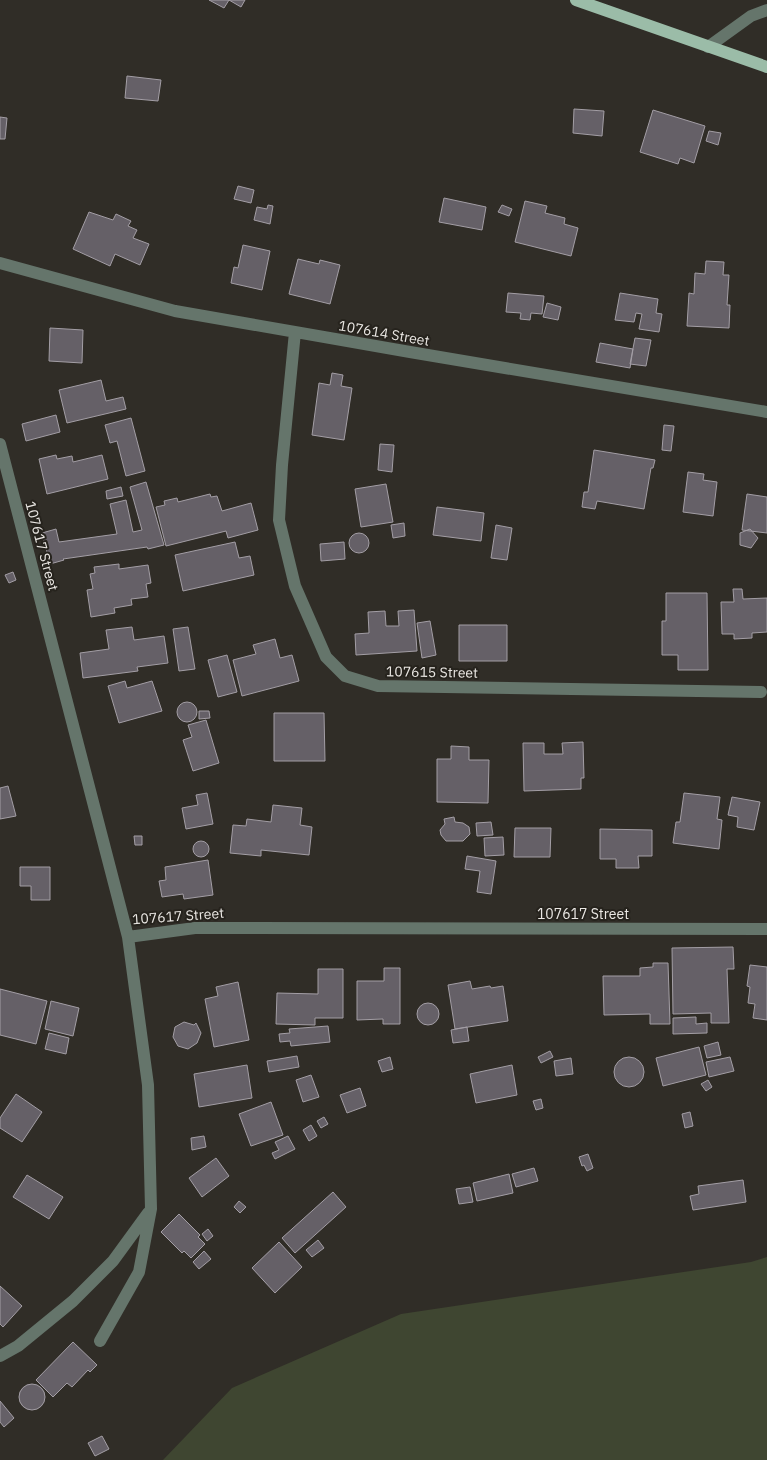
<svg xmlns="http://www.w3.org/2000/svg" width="767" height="1460" viewBox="0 0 767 1460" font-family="'IBM Plex Sans',sans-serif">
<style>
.green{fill:#3f4631}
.building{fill:#656067;stroke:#a39ea5}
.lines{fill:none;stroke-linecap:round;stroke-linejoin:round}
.minor{stroke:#65756b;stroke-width:12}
.major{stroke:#9bbca8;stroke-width:12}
.labels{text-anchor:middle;stroke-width:4;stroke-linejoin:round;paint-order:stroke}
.street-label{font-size:14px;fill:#eae7e3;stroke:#26231d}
</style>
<rect width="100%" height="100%" fill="#302d27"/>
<!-- green -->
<path class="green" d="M767,1257v203h-604l69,-72 169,-74 350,-52z"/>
<!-- building -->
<path class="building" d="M209,0h36l-4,7 -12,-7 -5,8z
M127,76l34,4 -3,21 -33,-3z
M574,109l30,2 -2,25 -29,-3z
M653,110l52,16 -11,37 -14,-5 -2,6 -38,-12z
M0,117l7,1 -2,21h-5z
M709,131l12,2 -3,12 -12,-4z
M238,186l16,4 -3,13 -17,-4z
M444,198l42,9 -4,23 -43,-8z
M525,201l22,5 -2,7 20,5 -1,6 14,4 -7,28 -56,-14z
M268,205l5,1 -3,18 -16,-4 3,-13 10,2z
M502,205l10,4 -3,7 -11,-4z
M89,212l24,8 3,-6 15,7 -3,5 9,4 -4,8 16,6 -9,21 -25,-11 -5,12 -37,-17z
M243,245l27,6 -8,39 -31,-7 3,-16 4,1z
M298,259l21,5 1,-4 20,5 -10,39 -41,-10z
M706,261l18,1 -1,13h6l-2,30h3l-1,23 -42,-2 2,-33 5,1 1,-21 10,1z
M508,293l36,3 -2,18 -11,-1 -1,7 -10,-1 1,-6 -15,-1z
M620,293l38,6 -2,14 6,1 -3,18 -20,-3 3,-15 -6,-1 -2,9 -19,-2z
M547,303l14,4 -3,13 -15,-3z
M50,328l33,2 -1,33 -33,-2z
M635,338l16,2 -5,26 -16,-2z
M600,343l33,6 -3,19 -34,-6z
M332,373l11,2 -2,11 11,2 -8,52 -32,-5 7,-52 11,2z
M101,380l5,21 17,-4 3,12 -59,14 -8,-33z
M56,415l4,17 -34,9 -4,-17z
M131,418l14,53 -19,5 -9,-35 -7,2 -5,-18z
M664,425l10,1 -3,25 -9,-1z
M380,444l14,1 -2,27 -14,-2z
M594,450l61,10 -2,8h-2l-7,41 -47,-8 -2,8 -13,-2 2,-15h4z
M56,455l1,4 15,-3 1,6 29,-7 6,24 -61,15 -8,-35z
M688,472l16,2 -1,6 14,2 -4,34 -30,-4z
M146,482l18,63 -16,4 -1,-2 -84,12 1,1 -14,4 -8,-31 14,-4 3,13 58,-8 -7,-30 16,-4 7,32 9,-2 -12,-43z
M386,484l7,38 -32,5 -6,-38z
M121,487l2,9 -16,3 -1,-8z
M210,494l1,3 6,-1 5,15 29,-8 7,27 -30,8 -2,-7 -60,15 -10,-39 9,-2 -1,-4 13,-3 1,4z
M747,494l20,3v36l-25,-3z
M437,507l47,6 -3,28 -48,-6z
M404,523l1,13 -12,2 -2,-13z
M496,525l16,3 -5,32 -16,-2z
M750,529l8,9 -7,10 -11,-3v-12z
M349 543a10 10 0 1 1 20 0a10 10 0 1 1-20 0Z
M235,542l4,16 11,-2 4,19 -71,16 -8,-36z
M344,542l1,17 -24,2 -1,-17z
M119,564v5l29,-4 3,18 -5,1 2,13 -17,2 1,6 -18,3 1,5 -24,4 -4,-27 6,-1 -3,-15 5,-1 -1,-6z
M13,572l3,8 -7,3 -4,-8z
M733,589h9l1,10 24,-1v34l-15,1v5l-18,1v-5h-12l-1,-32h13z
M666,593h41l1,77h-30v-15h-16v-34h4z
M414,610l3,41 -61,4 -1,-21 14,-1 -1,-21 17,-1 1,15h13l-1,-15z
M430,621l6,34 -14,3 -5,-35z
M459,625h48v36h-48z
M132,627l2,13 30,-4 4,27 -31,4 1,4 -55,7 -3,-25 29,-4 -3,-19z
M188,627l7,42 -16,2 -6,-42z
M275,639l5,19 12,-3 7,26 -57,15 -9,-36 23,-6 -3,-9z
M227,655l10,37 -19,5 -10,-37z
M125,681l2,7 25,-7 10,30 -43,12 -11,-37z
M177 712a10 10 0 1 1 20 0a10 10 0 1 1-20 0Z
M199,711h10l1,7 -11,1z
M274,713h50l1,48h-51z
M206,720l13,43 -26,8 -10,-31 9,-3 -4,-12z
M583,742l1,36h-3v11l-57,2 -1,-48h21v11h19l-1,-11z
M451,746l18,1v13h20l-1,43 -51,-1v-43h14z
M8,786l8,30 -16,3v-31z
M207,793l6,31 -27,5 -4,-21 16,-3 -2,-10z
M684,793l36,4 -3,22 5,1 -3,29 -46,-6 3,-21h4z
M732,797l28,5 -6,28 -17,-3 1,-10 -10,-2z
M273,805l29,3 -2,17 12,2 -3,28 -48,-5v6l-31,-3 3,-28 13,1 1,-7 24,3z
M454,817l1,5 8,1 6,4 1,7 -7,7h-17l-5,-6 -1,-5 5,-6 -1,-5z
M491,822l2,13 -16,1 -1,-13z
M515,828h36l-1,29h-36z
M600,829l52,1v26h-14l1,12h-23v-9h-16z
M134,836h8v9h-7z
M503,837l1,18 -19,1 -1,-18z
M193 849a8 8 0 1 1 16 0a8 8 0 1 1-16 0Z
M467,856l29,5 -5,33 -14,-2 3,-21 -15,-2z
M208,860l5,35 -29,4 -1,-5 -21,3 -3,-16 7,-1 -1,-13z
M20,867h30v33h-19v-14h-11z
M733,947l1,22h-7l2,54h-18v-10l-38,1 -1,-66z
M653,963h15l2,61h-20v-10l-46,1 -1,-39h37v-8l13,-1z
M750,965l17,2v53l-14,-2 2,-14 -7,-1 2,-16 -3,-1z
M384,968h16v56h-17v-5l-26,1v-39h27z
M318,969h25v49h-28v7l-39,-1 1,-31 41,1z
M470,981l2,8 18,-3 1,2 12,-2 5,35 -53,8 -7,-44z
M238,982l11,58 -35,7 -9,-48 13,-3 -2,-9z
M0,989l47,12 -11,43 -36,-9z
M51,1001l28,7 -6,28 -28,-7z
M417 1014a11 11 0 1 1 22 0a11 11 0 1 1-22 0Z
M696,1017v7l11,-1v10l-34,1v-16z
M184,1022l10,3 2,-2 5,10 -4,10 -9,6 -10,-3 -5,-9 2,-10z
M328,1026l2,16 -39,4 -1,-5 -10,1 -1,-8 11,-1 -1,-4z
M467,1027l2,14 -16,2 -2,-13z
M49,1033l20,5 -3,16 -21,-5z
M718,1042l3,13 -14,3 -3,-12z
M699,1047l7,28 -43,11 -7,-28z
M550,1051l3,6 -12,6 -3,-6z
M297,1056l2,11 -30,5 -2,-11z
M614 1072a15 15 0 1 1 30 0a15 15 0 1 1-30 0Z
M390,1057l3,12 -11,3 -4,-11z
M730,1057l4,14 -25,6 -3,-15z
M571,1058l2,16 -17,2 -2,-15z
M247,1065l5,33 -53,9 -5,-33z
M512,1065l5,30 -41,8 -6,-29z
M311,1075l8,22 -16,5 -7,-22z
M708,1080l4,7 -6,4 -5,-7z
M360,1088l6,18 -19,7 -7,-18z
M16,1094l26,18 -20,30 -22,-14v-10z
M541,1099l2,9 -7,2 -3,-9z
M271,1102l12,33 -32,11 -12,-32z
M690,1112l3,14 -8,2 -3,-14z
M324,1117l4,7 -7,4 -4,-7z
M311,1125l6,11 -8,5 -6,-11z
M204,1136l2,11 -14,3 -1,-12z
M288,1136l7,13 -20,10 -3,-6 7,-3 -4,-8z
M588,1154l5,14 -6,3 -3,-6 -2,1 -3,-9z
M216,1158l13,18 -27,21 -13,-19z
M534,1168l4,13 -22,6 -4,-13z
M509,1174l4,19 -36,8 -4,-18z
M27,1175l36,22 -14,22 -36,-22z
M743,1180l3,22 -53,8 -3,-14 9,-2 -1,-8z
M470,1187l3,15 -14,2 -3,-15z
M333,1192l13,15 -51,46 -13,-15z
M239,1201l7,6 -6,6 -6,-6z
M179,1214l21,21 -2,2 7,7 -14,14 -7,-7 -2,2 -21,-21z
M208,1229l5,7 -6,5 -5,-7z
M318,1240l6,8 -12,9 -6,-7z
M279,1242l23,25 -27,26 -23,-25z
M204,1251l7,8 -12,10 -6,-7z
M0,1286l22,20 -19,21 -3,-3z
M73,1342l24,23 -7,7 -2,-2 -16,17 -5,-4 -14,14 -17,-17z
M19 1397a13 13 0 1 1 26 0a13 13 0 1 1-26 0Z
M0,1401l14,17 -10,9 -4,-5z
M102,1436l7,13 -14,7 -7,-13z"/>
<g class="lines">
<!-- minor -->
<path class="minor" d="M708,47l43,-31 16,-6
M0,263l175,48 235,41 357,60
M295,332l-13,133 -3,55 16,66 31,71 19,19 33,10 383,6
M0,444l128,493 67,-9 572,1
M100,1341l39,-69 12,-63 -3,-124 -20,-148
M0,1356l18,-10 55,-45 40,-40 35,-48"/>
<!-- major -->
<path class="major" d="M576,0l191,67"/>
</g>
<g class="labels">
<!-- street labels -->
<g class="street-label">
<text transform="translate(384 333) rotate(10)" y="5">107614 Street</text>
<text transform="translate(42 546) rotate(75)" y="5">107617 Street</text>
<text transform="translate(432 672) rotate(1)" y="5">107615 Street</text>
<text x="583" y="919">107617 Street</text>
<text transform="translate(178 916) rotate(-4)" y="5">107617 Street</text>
</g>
</g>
</svg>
